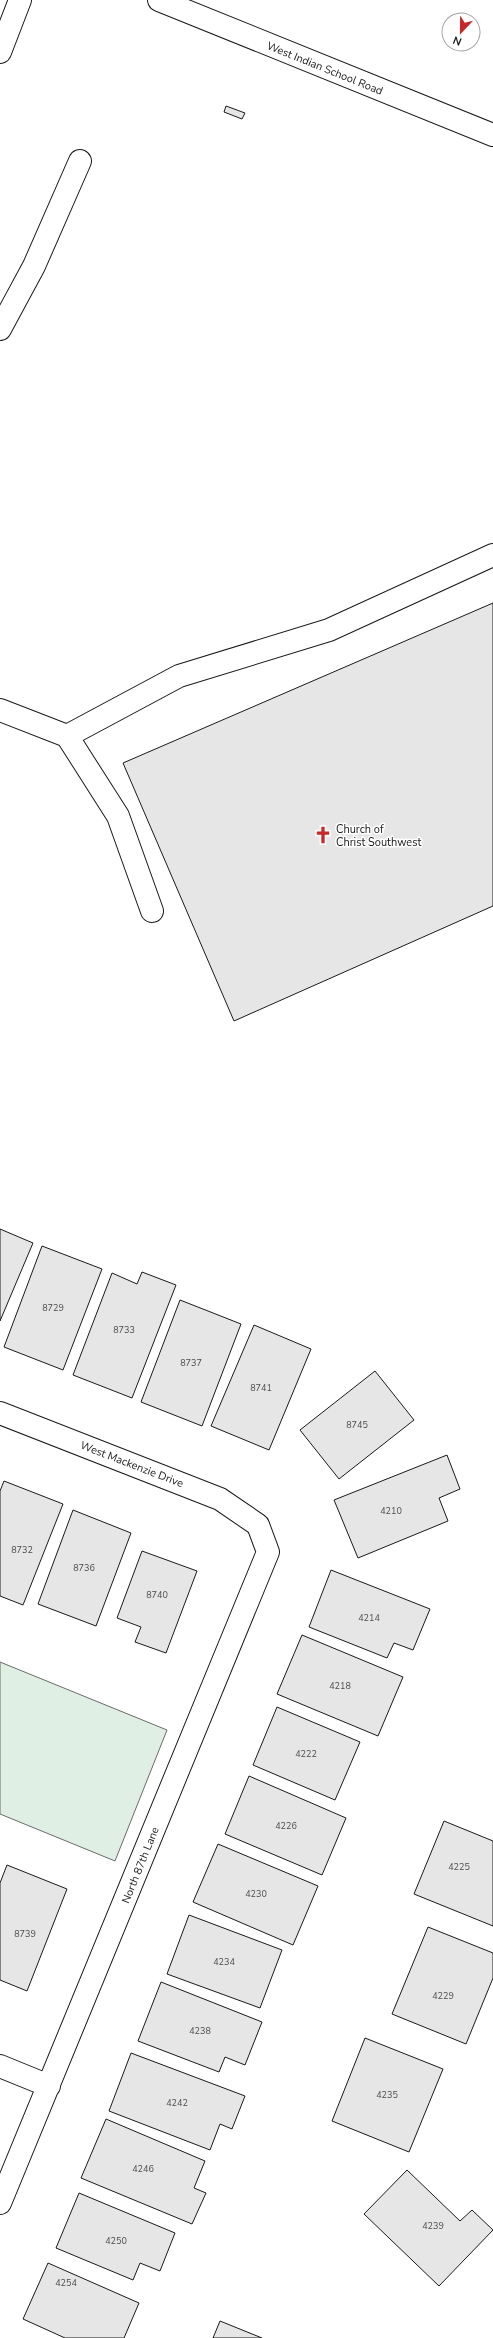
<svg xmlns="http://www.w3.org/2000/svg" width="493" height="2338" viewBox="0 0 493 2338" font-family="'Nunito Sans',sans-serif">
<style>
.green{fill:#e0efe3;stroke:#6a6a6a}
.building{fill:#e6e6e6;stroke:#1a1a1a}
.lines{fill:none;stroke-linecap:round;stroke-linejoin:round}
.minor-casing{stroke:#1a1a1a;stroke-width:24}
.major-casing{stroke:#1a1a1a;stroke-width:24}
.minor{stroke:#fff;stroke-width:22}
.major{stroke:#fff;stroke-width:22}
.labels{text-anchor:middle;stroke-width:3;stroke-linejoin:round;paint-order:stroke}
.number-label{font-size:9px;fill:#4d4d4d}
.street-label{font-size:11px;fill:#1a1a1a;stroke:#fff}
.poi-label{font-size:11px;fill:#1a1a1a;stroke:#fff;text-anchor:start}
</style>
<rect width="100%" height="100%" fill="#fff"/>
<!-- green -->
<path class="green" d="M0,1662l167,68 -52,131 -115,-47z"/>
<!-- building -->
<path class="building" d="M226,106l19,7 -3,6 -18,-7z
M493,603v303l-259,115 -111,-258z
M0,1229l33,14 -33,78z
M42,1246l60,23 -39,101 -59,-23z
M142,1272l34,13 -44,113 -59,-23 39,-102 25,11z
M180,1300l61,24 -39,102 -61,-24z
M254,1325l57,24 -42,101 -58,-24z
M375,1371l39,49 -75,59 -39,-49z
M447,1455l13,34 -21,9 9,23 -90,37 -24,-58z
M4,1481l59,23 -40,101 -23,-9v-105z
M73,1510l58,23 -35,93 -58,-22z
M142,1551l55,20 -31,82 -31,-11 6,-15 -24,-9z
M331,1570l99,39 -17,41 -19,-7 -7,15 -78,-31z
M302,1635l101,42 -25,59 -101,-42z
M277,1707l83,35 -25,58 -82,-35z
M249,1776l97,42 -24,57 -97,-41z
M444,1821l49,20v85l-79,-32z
M218,1844l100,42 -25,59 -100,-43z
M7,1865l60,24 -40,102 -27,-11v-97z
M189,1915l93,35 -22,58 -93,-34z
M428,1927l65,26v25l-27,66 -74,-30z
M161,1982l101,40 -17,43 -20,-8 -6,15 -81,-31z
M365,2038l78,31 -34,83 -77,-31z
M131,2053l114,43 -13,33 -12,-5 -10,26 -101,-39z
M106,2119l99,42 -11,27 12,5 -14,31 -111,-46z
M407,2170l53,51 12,-11 21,20 -54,56 -75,-72z
M79,2193l96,40 -15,38 -20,-8 -7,17 -77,-32z
M48,2263l91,40 -15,35h-59l-42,-19z
M220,2321l42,17h-49z"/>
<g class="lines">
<!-- minor casing -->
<g class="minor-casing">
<path id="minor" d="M0,52l20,-52
M0,329l34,-63 46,-105
M0,710l67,26 51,80 34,95
M67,736l112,-60 150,-46 164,-75
M0,1413l220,86 38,26 10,27 -268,651
M0,2066l49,20"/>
</g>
<!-- major casing -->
<g class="major-casing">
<path id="major" d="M159,0l334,135"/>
</g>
<!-- minor -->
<use href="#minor" class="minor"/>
<!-- major -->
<use href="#major" class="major"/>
</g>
<!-- icons -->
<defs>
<g id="church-bare" transform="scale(1.38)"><path d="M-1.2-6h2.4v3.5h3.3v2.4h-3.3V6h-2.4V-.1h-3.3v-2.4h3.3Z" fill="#c62828" stroke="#fff" stroke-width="2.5" paint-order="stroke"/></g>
</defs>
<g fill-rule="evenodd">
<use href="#church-bare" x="323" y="835"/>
</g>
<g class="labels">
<!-- number labels -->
<g class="number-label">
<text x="53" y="1311">8729</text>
<text x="124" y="1333">8733</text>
<text x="191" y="1366">8737</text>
<text x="261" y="1391">8741</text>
<text x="357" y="1428">8745</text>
<text x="391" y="1514">4210</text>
<text x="22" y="1553">8732</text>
<text x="84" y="1571">8736</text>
<text x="157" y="1598">8740</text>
<text x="369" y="1621">4214</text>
<text x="340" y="1689">4218</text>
<text x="306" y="1757">4222</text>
<text x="286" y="1829">4226</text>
<text x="459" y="1870">4225</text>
<text x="256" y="1897">4230</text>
<text x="25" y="1937">8739</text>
<text x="224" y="1965">4234</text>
<text x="443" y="1999">4229</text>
<text x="200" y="2034">4238</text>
<text x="387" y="2098">4235</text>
<text x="177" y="2106">4242</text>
<text x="143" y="2172">4246</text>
<text x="433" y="2229">4239</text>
<text x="116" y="2244">4250</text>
<text x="66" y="2286">4254</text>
</g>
<!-- street labels -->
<g class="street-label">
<text transform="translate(325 68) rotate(22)" y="4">West Indian School Road</text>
<text transform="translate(132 1464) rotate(21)" y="4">West Mackenzie Drive</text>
<text transform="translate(140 1865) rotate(-68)" y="4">North 87th Lane</text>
</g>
<!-- poi labels -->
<g class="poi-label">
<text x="336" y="833">Church of<tspan x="336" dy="13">Christ Southwest</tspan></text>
</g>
</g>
<!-- north arrow -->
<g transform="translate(461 32) rotate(202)"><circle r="19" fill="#ffffff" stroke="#a3a3a3"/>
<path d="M0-3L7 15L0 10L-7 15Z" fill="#c62828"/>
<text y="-6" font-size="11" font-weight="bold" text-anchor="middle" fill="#1a1a1a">N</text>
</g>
</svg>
